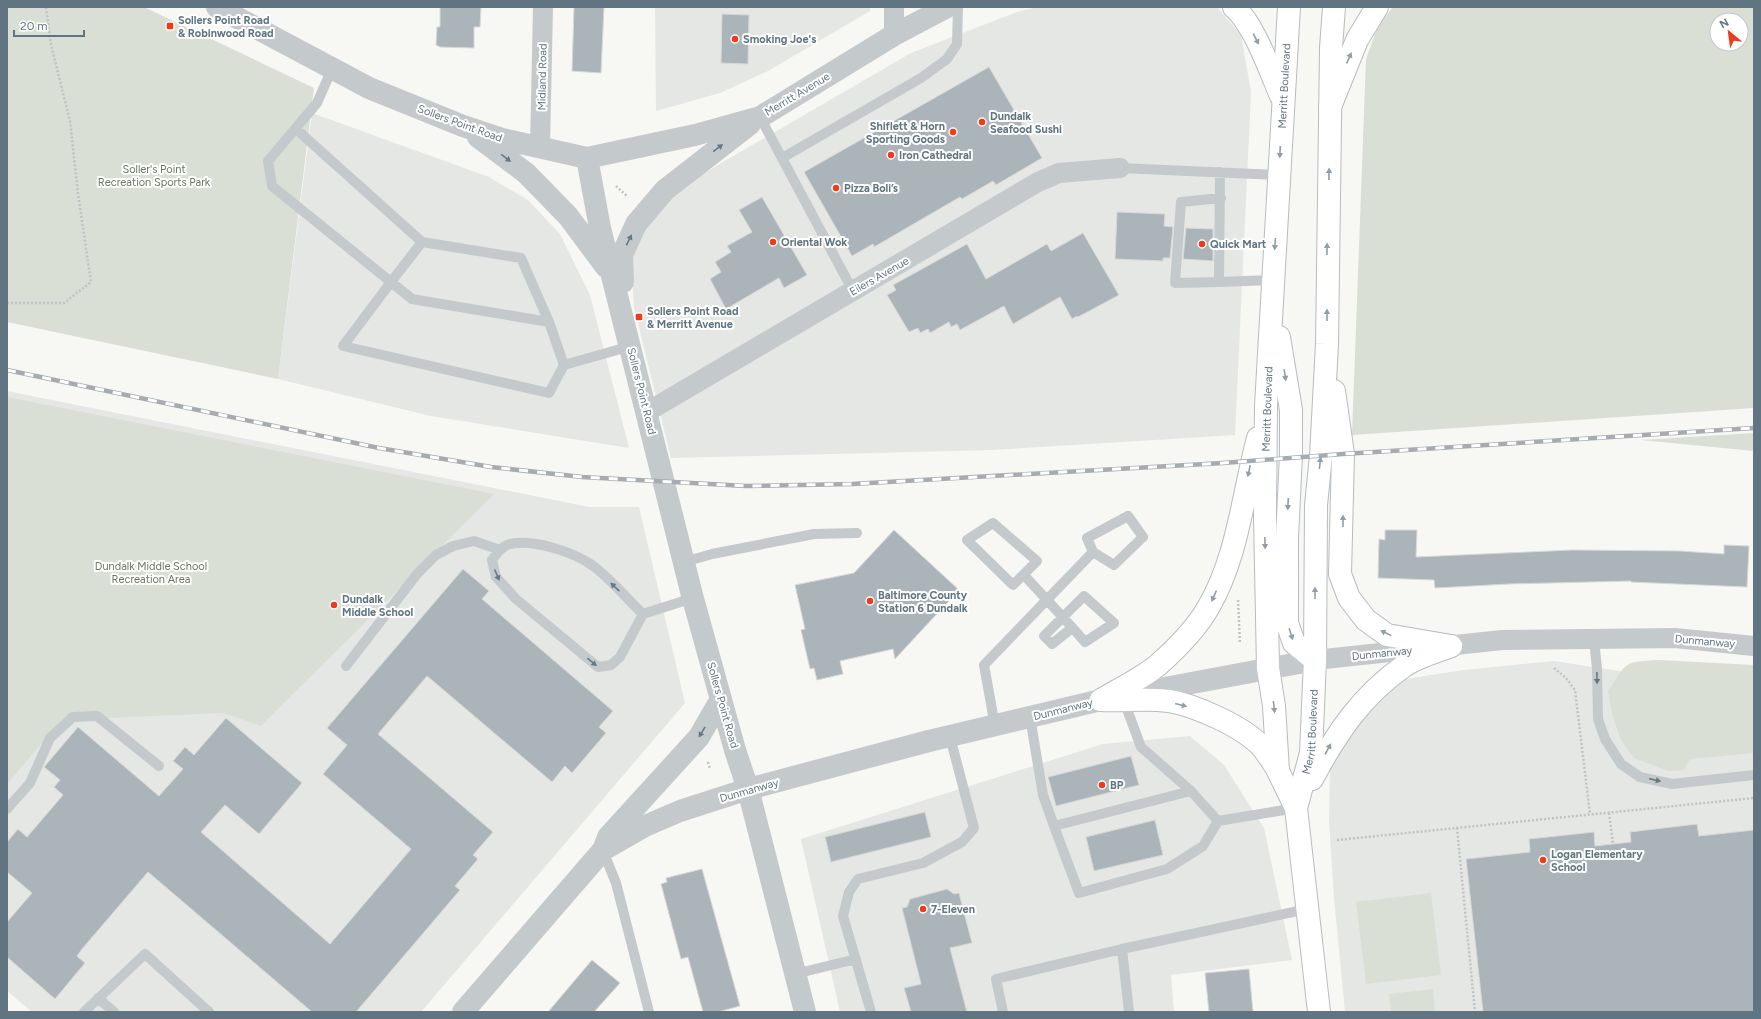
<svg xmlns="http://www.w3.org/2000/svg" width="1761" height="1019" viewBox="0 0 1761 1019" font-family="Figtree,sans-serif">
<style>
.built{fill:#e5e7e5}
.green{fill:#d9dfd4;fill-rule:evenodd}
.building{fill:#abb5b9;stroke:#d9d8d6}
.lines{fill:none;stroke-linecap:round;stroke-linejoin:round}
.secondary-casing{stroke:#b6bcc0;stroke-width:24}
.primary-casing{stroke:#b7bcbf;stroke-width:24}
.path{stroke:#c0c2c4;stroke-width:2.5;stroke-dasharray:2 2;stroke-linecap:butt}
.service{stroke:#c4c9cc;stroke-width:10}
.minor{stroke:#c4c9cc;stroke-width:20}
.tertiary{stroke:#c4c9cc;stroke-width:22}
.secondary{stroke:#fff;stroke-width:22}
.primary{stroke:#fff;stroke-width:22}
.rail-casing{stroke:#a4acb1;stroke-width:4.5}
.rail{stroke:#fff;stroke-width:3;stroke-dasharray:9;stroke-linecap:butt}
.oneway{fill:#909ea7}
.oneway2{fill:#657985}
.poi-dot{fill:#f03b1b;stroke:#fff;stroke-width:1.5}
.labels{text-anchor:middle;stroke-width:4;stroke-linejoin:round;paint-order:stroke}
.poi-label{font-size:11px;font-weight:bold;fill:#607581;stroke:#fff;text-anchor:start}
.street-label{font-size:11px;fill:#607581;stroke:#fff}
.park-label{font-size:11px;fill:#66795f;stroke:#fff}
</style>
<rect width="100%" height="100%" fill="#f7f7f4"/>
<!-- built -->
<path class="built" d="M655,7h215v4l-102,60 -48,22 -64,18z
M1037,7h180l24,28 10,57 -16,343 -243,15 -321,8 -37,-151 -3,-49 22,-47 27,-24 231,-134 106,-41z
M312,113l177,64 39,23 32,34 30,61 39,153 -198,-32 -153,-37z
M7,391l582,116h50l46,196 -264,309h-389l-25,-21z
M1554,661l78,12 122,7v332h-409l-11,-114 -5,-77 1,-55 41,-67 34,-20 59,-9z
M1190,736l34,29 40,63 28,132 -121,15 3,37h-334l-39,-173 302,-95z"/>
<!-- green -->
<path class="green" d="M7,7h137l170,81 -36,291 -271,-57z
M1393,7h361v401l-402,27 14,-376 12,-33zM1717,20h24v24h-24z
M7,397l487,97 -233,232 -38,-13 -161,7 -55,64z
M1754,433v18l-113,-11z
M1659,660l95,5v88l-64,6 -6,11 -16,1 -34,-13 -13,-18 -9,-26 -4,-23c20,-30 15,-29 51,-31z
M1431,893l10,82 -75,9 -10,-82z
M1433,989l2,23h-44l-2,-18z"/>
<!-- building -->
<path class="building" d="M440,7h41l-1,20h-6v21l-34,-1 -4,-2 1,-18h3z
M574,7h30l-3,66 -29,-2z
M722,14l27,1 -1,49 -27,-1z
M989,67l53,91 -46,27 -3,-4 -31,18 -2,-2 -86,50 -1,-3 -21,12 -48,-84z
M762,197l45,78 -23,13 -5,-10 -53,31 -16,-30 11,-7 -6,-10 16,-10 -4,-6 25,-14 -13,-22z
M1117,212l48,2 -1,12 9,1 -3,31h-7v3l-48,-2z
M1186,228l27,1v32l-30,-2z
M1083,233l36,62 -41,22 -1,-1 -5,3 -12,-22 -47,27 -9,-18 -44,24 -3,-6 -6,3 -2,-5 -19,11 -2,-4 -8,4 -2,-5 -9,4 -22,-37 9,-5 -3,-5 74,-41 19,35 61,-35 4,7z
M894,530l65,60 -64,69 -2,-10 -53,12 3,13 -26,6 -3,-12 -4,1 -9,-39 4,-1 -10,-44 59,-12z
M1385,530h32l-1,27 156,-7 108,1 44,3v-9l25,1 -2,41 -116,-5v-1l-122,3 -74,4 -1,-8 -56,-2 1,-39 6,1z
M463,569l26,22 -7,8 131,112 -14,16 7,6 -34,40 -7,-7 -13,16 -125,-106 -49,58 115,98 -20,23 5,4 -23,27 5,4 -104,122h-44l-164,-140 -66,77 -5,7 8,7 -30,36 -48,-42v-35l25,-29 -25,-21v-30l11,-13 9,8 36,-42 -9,-8 6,-7 -16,-13 34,-40 81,69 24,-27 -10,-8 12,-14 9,8 32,-37 76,65 -43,51 -34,-29 -24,27 129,112 81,-95 -88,-75 24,-29 -20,-17z
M1131,756l8,29 -83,21 -8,-29z
M925,812l6,25 -100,25 -6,-25z
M1155,820l8,35 -69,16 -8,-34z
M1697,824l2,12 55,-6v182h-271l-17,-153 64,-7 -1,-13 65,-7 1,14 36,-4 -1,-10z
M702,869l38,137 -22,6h-15l-15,-55 -7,2 -20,-75 6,-2 -1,-4z
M947,889l7,5 5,-1 13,50 -22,5 17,64h-56l-7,-24 17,-4 -19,-76 5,-1 3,-8z
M592,960l28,23 -26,29h-46z
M1249,969l4,43h-44l-4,-39z"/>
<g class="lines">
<!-- secondary casing -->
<g class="secondary-casing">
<g id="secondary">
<path d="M1234,7c20,17 36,64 47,89"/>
<path d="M1289,7l-23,399 -1,110 3,152 6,38 4,65 18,37 23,204"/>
<path d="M1279,337l12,73v44l-4,84v85l7,20 21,17"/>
<path d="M1334,391l9,63 -3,120 9,24 17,22 21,15 64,11"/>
<path d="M1101,700c18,-11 40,-21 57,-35 18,-16 38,-36 50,-57 30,-51 35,-114 50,-170"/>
<path d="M1101,700c22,1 46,-2 68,1 26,4 75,26 93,46 6,7 11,16 16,23"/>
<path d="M1312,779c24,-45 49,-83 92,-113 13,-9 32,-14 47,-20"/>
<path id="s1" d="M1296,808l15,-55 4,-93 1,-155 5,-49 6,-112 4,-296 3,-41"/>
</g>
</g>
<!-- primary casing -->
<g class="primary-casing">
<path id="primary" d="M1330,107l27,-67 20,-33"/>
</g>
<!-- path -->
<path class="path" d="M616,186l12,11
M7,303h57l27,-21 -13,-88 -8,-73 -19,-76 -5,-38
M1238,600l2,44
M1554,668l12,10 9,12 15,124
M708,762l2,7
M1609,813l4,31
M1457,828l18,184
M1337,840l417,-42"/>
<!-- service -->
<path class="service" d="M760,117l93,174
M296,129l126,113 -31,40 -119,-96 -4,-25 49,-58 15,-34
M782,158l139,-80 26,-19 10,-15 1,-37
M1120,168l159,7
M1220,172l-1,110 54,-2
M422,242l99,16 28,64 15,43
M1219,282l-44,1 6,-81 40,-4
M549,322l-137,-23 -21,-17 -48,64 206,47 15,-28 67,-19
M993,523l44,38 -24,24 -46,-45z
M684,562l28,-8 102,-20 43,-1
M1024,575c20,22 41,44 61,67l29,-19 -30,-27 -40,40 8,8 20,-16
M643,614c-16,-15 -33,-36 -51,-49 -19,-13 -58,-26 -82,-21 -8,2 -13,9 -18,16l4,17 20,22 82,68 13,-2 9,-8 23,-43 50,-16
M1594,639l3,30 1,50 7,20 16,25 19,13 32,7 82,-9
M346,666l71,-92 19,-19 17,-9 21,-5 26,9
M1124,701l17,46 50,44 27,30 78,-13
M1030,717l13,78 11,31 137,-35
M995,726l-11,-61 109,-113 -6,-14 41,-22 15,21 -29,28 -21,-13
M7,809l23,-26 20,-45 23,-21 24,-1 62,50
M1054,826l25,67 88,-24 36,-23 15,-25
M603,851l13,32 33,129
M795,974l61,-15
M98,998l16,14
M84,1012l61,-58 64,58
M871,1012l-28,-96 6,-24 9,-13 65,-16 39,-21 12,-14 -24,-91
M1003,1012l-7,-33 126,-30
M1129,1012l-7,-63 185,-40"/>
<!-- minor -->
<path class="minor" d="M894,35v-28
M540,147l3,-140
M647,412l391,-230 21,-9 61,-5
M1315,660l187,-20 173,-2 79,8"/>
<!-- tertiary -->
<path class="tertiary" d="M217,7l152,81 94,38 39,13 85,19 108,-23 65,-18 134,-82 53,-28
M478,137l48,36 42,43 38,51
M587,158l13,70 92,367 43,155 13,39 57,223
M623,282l-1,-27 14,-31 29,-34 85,-66
M605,845l3,-8 91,-100 22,-38
M463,1012l140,-162 42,-24 35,-15 68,-22 181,-48 172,-41 214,-40"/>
<!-- secondary -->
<use href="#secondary" class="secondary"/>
<!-- primary -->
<use href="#primary" class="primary"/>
<!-- rail casing -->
<g class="rail-casing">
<path id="rail" d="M7,370l372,78 112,19 91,10 164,9 106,-2 371,-21 120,-9 411,-26"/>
</g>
<!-- rail -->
<use href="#rail" class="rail"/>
</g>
<!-- one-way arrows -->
<defs><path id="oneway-solid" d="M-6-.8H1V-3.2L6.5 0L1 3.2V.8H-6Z"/></defs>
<g class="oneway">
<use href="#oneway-solid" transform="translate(1256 39) rotate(62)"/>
<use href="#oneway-solid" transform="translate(1349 58) rotate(-66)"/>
<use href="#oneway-solid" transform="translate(1280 152) rotate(93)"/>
<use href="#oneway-solid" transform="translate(1329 174) rotate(-89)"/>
<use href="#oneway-solid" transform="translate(1275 244) rotate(94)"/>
<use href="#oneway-solid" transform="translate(1327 249) rotate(-89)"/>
<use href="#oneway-solid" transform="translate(1327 315) rotate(-90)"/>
<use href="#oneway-solid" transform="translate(1285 375) rotate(81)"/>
<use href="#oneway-solid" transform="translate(1320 463) rotate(-84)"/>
<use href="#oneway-solid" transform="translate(1249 471) rotate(102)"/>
<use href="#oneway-solid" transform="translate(1288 504) rotate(93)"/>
<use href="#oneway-solid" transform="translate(1343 521) rotate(-90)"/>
<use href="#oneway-solid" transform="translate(1265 543) rotate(89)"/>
<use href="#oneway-solid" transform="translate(1315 593) rotate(-90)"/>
<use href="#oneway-solid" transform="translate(1214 596) rotate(114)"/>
<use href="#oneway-solid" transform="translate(1386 633) rotate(-154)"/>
<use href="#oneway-solid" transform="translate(1291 634) rotate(72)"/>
<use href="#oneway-solid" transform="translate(1181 705) rotate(14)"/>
<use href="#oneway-solid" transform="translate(1274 707) rotate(84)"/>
<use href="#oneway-solid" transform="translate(1328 749) rotate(-61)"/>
</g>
<g class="oneway2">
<use href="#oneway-solid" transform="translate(718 148) rotate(-37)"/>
<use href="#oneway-solid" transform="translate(506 158) rotate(37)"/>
<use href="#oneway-solid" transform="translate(629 240) rotate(-64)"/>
<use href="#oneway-solid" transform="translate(497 575) rotate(67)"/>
<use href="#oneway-solid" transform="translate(615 587) rotate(-137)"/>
<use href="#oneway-solid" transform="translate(592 662) rotate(40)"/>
<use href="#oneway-solid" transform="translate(1597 678) rotate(89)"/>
<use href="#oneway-solid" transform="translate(702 732) rotate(121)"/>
<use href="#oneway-solid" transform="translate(1655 780) rotate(13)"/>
</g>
<!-- markers -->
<g class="poi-dot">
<rect x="166" y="22" width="8" height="8" rx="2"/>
<circle cx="735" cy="39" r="4"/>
<circle cx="982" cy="122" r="4"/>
<circle cx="953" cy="132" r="4"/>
<circle cx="891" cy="155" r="4"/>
<circle cx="836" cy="188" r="4"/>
<circle cx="773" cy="242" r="4"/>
<circle cx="1202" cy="244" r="4"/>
<rect x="635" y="313" width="8" height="8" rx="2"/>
<circle cx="870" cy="601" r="4"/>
<circle cx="334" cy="605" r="4"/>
<circle cx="1102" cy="785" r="4"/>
<circle cx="1543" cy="860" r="4"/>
<circle cx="923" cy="909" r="4"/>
</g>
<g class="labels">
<!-- poi labels -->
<g class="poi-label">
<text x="178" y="24">Sollers Point Road<tspan x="178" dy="13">&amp; Robinwood Road</tspan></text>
<text x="743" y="43">Smoking Joe's</text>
<text x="990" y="120">Dundalk<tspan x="990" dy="13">Seafood Sushi</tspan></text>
<text x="945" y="130" text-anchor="end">Shiflett &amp; Horn<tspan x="945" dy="13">Sporting Goods</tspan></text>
<text x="899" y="159">Iron Cathedral</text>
<text x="844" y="192">Pizza Boli’s</text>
<text x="781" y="246">Oriental Wok</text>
<text x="1210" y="248">Quick Mart</text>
<text x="647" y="315">Sollers Point Road<tspan x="647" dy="13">&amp; Merritt Avenue</tspan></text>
<text x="878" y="599">Baltimore County<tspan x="878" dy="13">Station 6 Dundalk</tspan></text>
<text x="342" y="603">Dundalk<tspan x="342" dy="13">Middle School</tspan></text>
<text x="1110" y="789">BP</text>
<text x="1551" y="858">Logan Elementary<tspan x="1551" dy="13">School</tspan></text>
<text x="931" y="913">7-Eleven</text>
</g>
<!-- street labels -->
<g class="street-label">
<text transform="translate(542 77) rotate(-89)" y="4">Midland Road</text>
<text transform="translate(1284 86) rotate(-87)" y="4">Merritt Boulevard</text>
<text transform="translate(797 94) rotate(-31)" y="4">Merritt Avenue</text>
<text transform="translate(460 123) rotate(20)" y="4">Sollers Point Road</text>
<text transform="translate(879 276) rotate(-30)" y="4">Eilers Avenue</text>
<text transform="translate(642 391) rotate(76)" y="4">Sollers Point Road</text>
<text transform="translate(1267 409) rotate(-88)" y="4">Merritt Boulevard</text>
<text transform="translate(1705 641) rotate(5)" y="4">Dunmanway</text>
<text transform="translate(1382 653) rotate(-6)" y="4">Dunmanway</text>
<text transform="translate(723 705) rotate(74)" y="4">Sollers Point Road</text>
<text transform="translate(1063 709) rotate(-14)" y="4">Dunmanway</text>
<text dy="4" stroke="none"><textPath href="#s1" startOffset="78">Merritt Boulevard</textPath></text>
<text transform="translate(749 790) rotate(-16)" y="4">Dunmanway</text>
</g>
<!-- park labels -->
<g class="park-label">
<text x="154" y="173">Soller's Point<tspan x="154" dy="13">Recreation Sports Park</tspan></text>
<text x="151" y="570">Dundalk Middle School<tspan x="151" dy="13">Recreation Area</tspan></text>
</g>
</g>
<!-- border -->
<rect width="1761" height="1019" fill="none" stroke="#607581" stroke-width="16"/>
<!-- north arrow -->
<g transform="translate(1729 32) rotate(331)"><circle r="19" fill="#ffffff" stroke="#bfc8cd"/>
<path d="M0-3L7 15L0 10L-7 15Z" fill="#f03b1b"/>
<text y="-6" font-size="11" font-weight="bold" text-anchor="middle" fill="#607581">N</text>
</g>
<!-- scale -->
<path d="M14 30v6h70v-6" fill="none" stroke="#607581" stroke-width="2"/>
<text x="20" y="30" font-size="12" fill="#607581" stroke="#ffffff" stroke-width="3" paint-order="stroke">20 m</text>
</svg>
